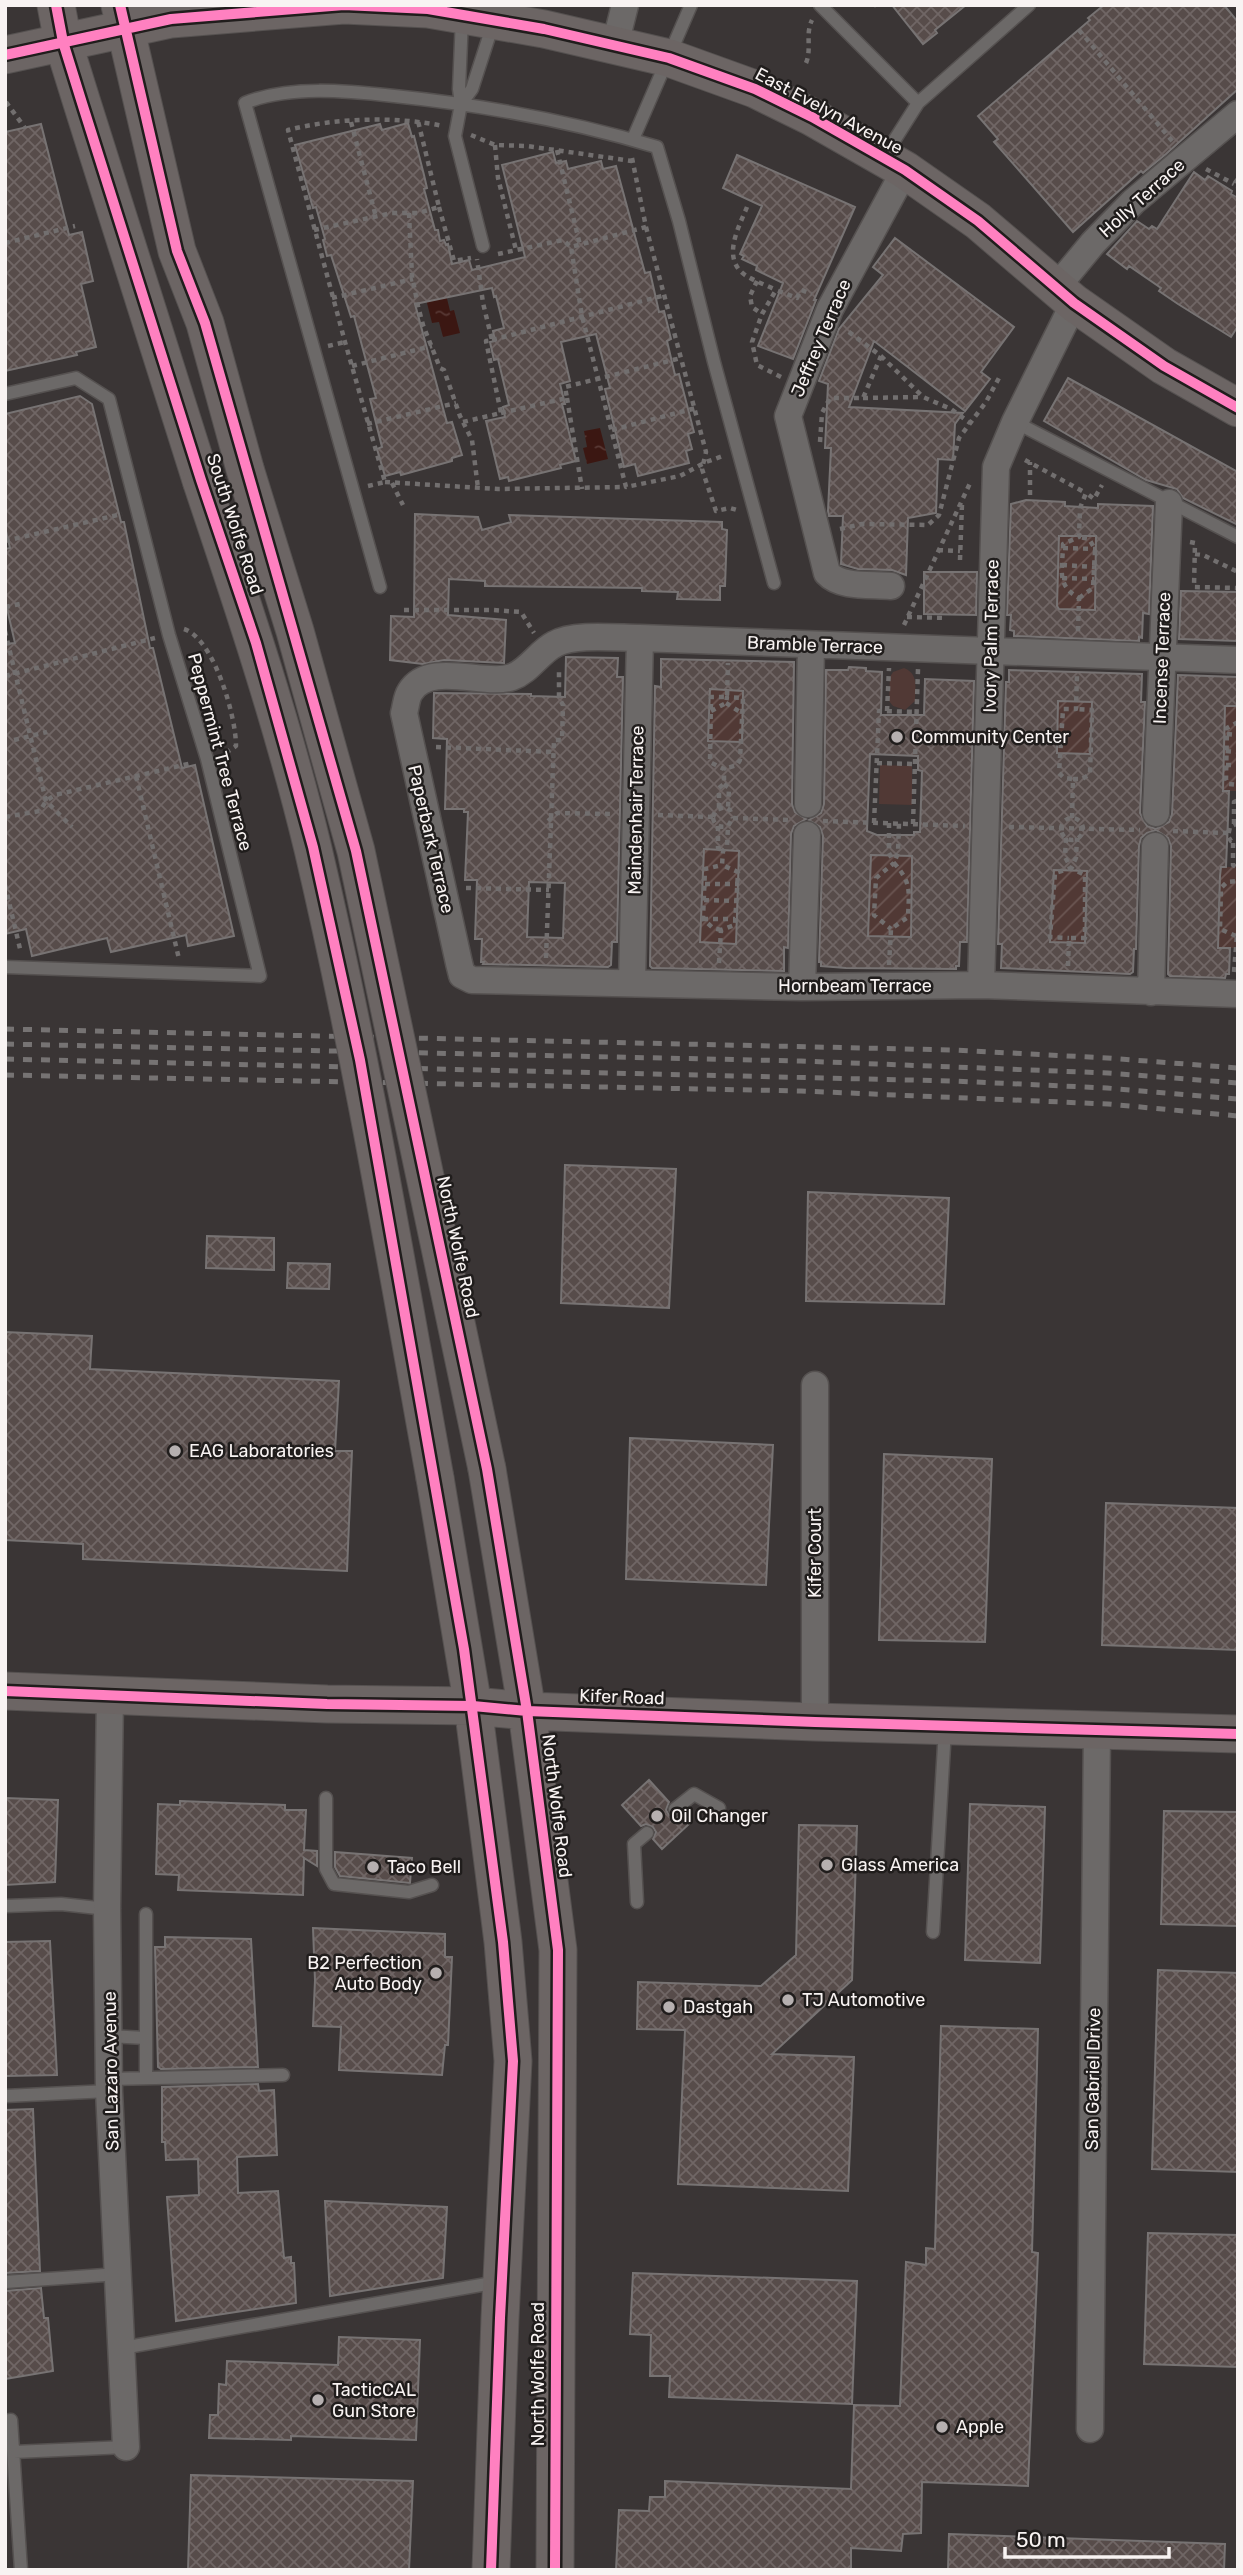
<svg xmlns="http://www.w3.org/2000/svg" width="1243" height="2575" viewBox="0 0 1243 2575" font-family="Rubik,sans-serif">
<style>
.park{fill:#513935}
.garden{fill:url(#garden-furrows)}
.water{fill:url(#water-ripples)}
.building{fill:url(#building-cross-hatch);stroke:#777373;stroke-width:2;fill-rule:evenodd}
.lines{fill:none;stroke-linecap:round;stroke-linejoin:round}
.service-casing{stroke:#555150;stroke-width:15}
.minor-casing{stroke:#555150;stroke-width:29}
.secondary-casing{stroke:#555150;stroke-width:39}
.path{stroke:#726f6f;stroke-width:4.5;stroke-dasharray:5 5;stroke-linecap:butt}
.service{stroke:#6c6968;stroke-width:12}
.minor{stroke:#6c6968;stroke-width:26}
.secondary{stroke:#6c6564;stroke-width:37}
.rail{stroke:#767373;stroke-width:5;stroke-dasharray:9 9;stroke-linecap:butt}
.secondary-bridge-casing{stroke:#555150;stroke-width:39;stroke-linecap:butt}
.secondary-bridge{stroke:#6c6564;stroke-width:37}
.cycleway-casing{stroke:#201d1c;stroke-width:15}
.cycleway{stroke:#ff80c0;stroke-width:10}
.poi-dot{fill:#b6b0b0;stroke:#201d1c;stroke-width:2.5}
.labels{text-anchor:middle;stroke-width:5;stroke-linejoin:round;paint-order:stroke}
.street-label{font-size:18px;fill:#f8f3f2;stroke:#201d1c}
.poi-label{font-size:18px;fill:#f8f3f2;stroke:#201d1c;text-anchor:start}
</style>
<defs>
<pattern id="garden-furrows" width="10" height="10" patternUnits="userSpaceOnUse" patternTransform="scale(1.75)"><rect width="10" height="10" fill="#513935"/><path d="M-1 1l2-2M0 10L10 0M9 11l2-2" fill="none" stroke="#6b5653"/></pattern>
<pattern id="water-ripples" width="26" height="14" patternUnits="userSpaceOnUse" patternTransform="scale(1.75)"><rect width="26" height="14" fill="#3b1712"/><path d="M2 4q2-2 4 0t4 0M15 11q2-2 4 0t4 0" fill="none" stroke="#583935"/></pattern>
<pattern id="building-cross-hatch" width="8" height="8" patternUnits="userSpaceOnUse" patternTransform="scale(1.75)"><rect width="8" height="8" fill="#574c4a"/><path d="M0 0l8 8M0 8l8-8" fill="none" stroke="#706665"/></pattern>
</defs>
<rect width="100%" height="100%" fill="#3a3535"/>
<!-- park -->
<path class="park" d="M904,668c15,6 11,19 11,33l-10,9 -12,-4 -4,-5 1,-24 3,-5z
M880,765l32,1v39l-33,-1z"/>
<!-- garden -->
<path class="garden" d="M1071,506l20,1 -1,28 14,3 -3,72 -47,-1 2,-74 14,-9z
M705,689l43,1 -3,85 -41,-1z
M1053,701l43,1 -3,85 -41,-2z
M1221,706l17,1v84h-19z
M704,849l35,1v94l-42,-1z
M871,855l41,1 7,81 -58,-1 1,-72h9z
M1054,861l32,1v9l9,1 -3,71 -49,-1z
M1221,867h17v81h-28l2,-72h8z"/>
<!-- water -->
<path class="water" d="M445,290l5,21 4,-1 6,23 -17,4 -4,-15 -7,1 -7,-28z
M600,428l8,31 -21,5 -4,-16 4,-1 -3,-16z"/>
<!-- building -->
<path class="building" d="M892,5h74l-31,25 2,3 -14,11z
M1104,5h120l14,17v67l-72,65 -23,19 -2,-2 -68,61 -79,-90 4,-3 -20,-23 112,-96 -2,-2z
M408,123l4,14 2,-1 10,39 3,13 -3,1 11,41h3l2,11 4,-1 2,5 2,-1 4,20 17,-4 3,10 53,-13 -23,-92 51,-13 3,11 10,-2 2,8 33,-8 2,8 13,-3 29,107 5,-1 9,40 5,-1 7,28 -4,2 8,34 4,-1 15,58 -6,2 4,15 -6,2 3,12 -51,13 -3,-12 -11,3 -19,-78 5,-1 -14,-54 -35,8 9,39 -10,3 5,20h-3l14,57 -16,4 1,3 -52,13 -1,-4 -8,2 -14,-58 19,-4 -2,-10 6,-2 -11,-46 -4,1 -4,-18 5,-1 -2,-10 11,-3 -8,-32 -2,1 -2,-9 -77,16 32,119 5,-1 10,33 -10,3v3l-51,14 -1,-3 -15,4 -8,-27 5,-2 -12,-48 6,-1 -22,-82 -3,1 -20,-62 -4,1 -4,-16 2,-1 -9,-32 -3,1 -18,-63 85,-21 2,6z
M41,124l28,111 13,-3 11,49 -12,3 15,63 -20,5 1,3 -72,16v-239z
M737,155l118,52 -41,93h2l-23,59 -35,-13 25,-63 -27,-13 1,-4 -15,-7 2,-3 -4,-2 22,-48 -39,-18z
M1194,172l11,8 3,-4 24,15 -1,3 7,4v128l-7,11 -53,-33 -19,-13 2,-3 -32,-22 -2,3 -20,-15 30,-33 12,8 3,-3 5,3z
M895,238l119,89 -33,45 9,7 -25,32 -91,-70 -25,66 114,6 -8,11 -2,36 -15,-1 -2,54 -28,5 -2,57 -14,-5 -34,-1 -17,-5 2,-48h-14l-1,-5 3,-63h-6l3,-64 -9,-3 20,-52 44,-54 -10,-8z
M1068,378l170,94v53l-55,-27 -6,-9 -31,-9 -102,-59z
M80,396l12,8 29,118h3l26,126h3l29,120 13,-3 39,171 -46,10 -2,-11 -75,17 -4,-14 -75,18 -6,-27 -21,5v-290l10,-1 -10,-43v-51l5,-1 -5,-21v-113z
M1026,500l39,2v4l33,2v-4l55,2 -4,108 -6,-1 -1,25 -3,-1v4l-125,-5v-5l-4,-1 1,-15h-4l4,-111zM1059,536h37l-1,74 -36,-1 -2,-3z
M415,514l63,3 4,13 29,-8 -2,-7 213,7v7l5,1 -2,56h-5v14l-43,-1 1,-7 -36,-1v-3l-157,-2v-5l-36,-2 -1,36 58,5 -2,43 -60,-3 -21,4 -33,-4 1,-44 23,1z
M924,572h53l-1,43 -52,-1z
M1181,591l57,1v49l-59,-2z
M566,657l52,1 -1,19h6l-6,265h-5l-1,23 -3,2 -125,-3 1,-2h-3l1,-23h-7l2,-59h-12l3,-68h-4v-3h-19l2,-70 -14,-1 1,-45 97,1v2l34,1zM529,882l36,1 -2,55 -36,-1z
M661,659l133,3 -2,142 3,8 11,7 -12,7 -3,8 -3,114 -4,-1v24l-132,-3 -2,-2 5,-280 6,1zM710,689l33,2 -1,51 -34,-1zM704,849l35,2 -3,93 -36,-2z
M849,667l17,1v3l16,1 -1,43h43l1,-36 49,2 -7,261h-7l-1,24h-3v3l-110,-1 -25,-2v-4h-2l4,-126 -3,-9 -11,-7 12,-7 3,-9 2,-134h22zM870,754l48,2v14l4,1 -2,61h-6v3h-37l-10,-4zM871,855l41,1 -1,81 -43,-1z
M1009,670l133,4 -1,28h4l-5,111 7,13 9,3 13,-7 3,-8 6,-139 60,2 -1,29h-12l-2,85h6l-1,29 -2,47h-5l-1,9 -2,72h12l-1,26h-3l-1,4 -55,-2 -2,-2 3,-128 -3,-8 -12,-8 -9,3 -6,5 -2,8 -3,103h-2l-1,23 -3,2 -129,-6 1,-24h-4l8,-262h3zM1058,701l34,1 -2,52 -33,-1zM1054,870l33,1 -2,72 -35,-1z
M565,1165l111,4 -7,139 -108,-5z
M808,1192l141,6 -5,106 -138,-3z
M207,1236l67,2v32l-68,-2z
M288,1263l42,1 -1,25 -42,-1z
M5,1332l87,4 -2,33 249,12 -4,70h17l-5,120 -264,-12v-15l-78,-4z
M630,1438l143,7 -7,140 -140,-6z
M884,1454l108,5 -7,183 -106,-2z
M1106,1503l132,5v142l-136,-5z
M649,1780l20,22 -3,8 3,5 7,3 5,-3 8,9 -27,25 -9,-10 3,-7 -3,-5 -7,-3 -5,2 -19,-21z
M5,1798l53,2 -3,82 -50,3z
M180,1801l105,4v5h21l-2,40 13,1v15l-13,-8 -1,37 -125,-5 1,-15 -23,-1 2,-70 22,1z
M970,1804l75,3 -5,156 -75,-3z
M1164,1811l74,1v114l-77,-2z
M799,1825l58,1 -5,154 -80,74 82,3 -6,134 -170,-7 7,-154 -48,-1 1,-47 123,4 35,-31z
M335,1852l77,6 -2,25 -70,-7 -5,-9z
M313,1928l132,6v23h7l-4,88h-3l-3,30 -103,-5 2,-43 -28,-1 2,-46z
M165,1937l86,2 7,128 -97,2 -3,-2 -3,-120h10z
M50,1941l7,134 -52,1v-134z
M1158,1970l80,3v199l-86,-3z
M941,2026l97,3 -6,223 6,1 -10,233 -106,-4 -1,51 -18,1 -2,17 -50,-3v22h-235l3,-60 30,1 1,-14h15v-16l186,8 3,-84 46,1 6,-144 20,3v-17l9,1z
M258,2084l1,7 15,-1 3,65 -40,2 1,36 40,-2 6,67 7,-1v6h3l2,40 -120,18 -9,-124 32,-2 -1,-36 -32,1 -1,-18h-3v-55z
M33,2109l7,162 -35,2v-163z
M325,2201l122,6 -4,71 -113,18z
M1148,2233l90,2v132l-94,-3z
M633,2273l224,8 -5,123 -183,-7 1,-21h-20l1,-41 -21,-1z
M41,2288l3,30h4l5,53 -48,8v-88z
M339,2337l81,3 -4,100 -125,-4v4l-82,-2 1,-23h8l1,-31 7,1 1,-24 111,4z
M191,2475l222,6 -4,89h-221z
M949,2534l276,10 -1,26h-276z"/>
<g class="lines">
<!-- service casing -->
<g class="service-casing">
<path id="service" d="M820,5l98,98
M462,18l-3,71 2,15 -6,32 28,110
M461,104l11,-15 21,-65
M633,139l58,-134
M885,155l33,-52 111,-98
M5,394l71,-16 33,21 60,236 38,124 53,217 -255,-9
M1015,422l223,115
M380,587l-135,-484c44,-18 102,-12 149,-7 88,9 177,25 263,51l22,74 35,141 60,221
M326,1798v71l8,15 75,8 23,-7
M675,1809l19,-15 25,14
M637,1902l-3,-58 13,-11
M5,1906l56,-2 46,5
M933,1932l12,-203
M109,2036l36,2
M146,2077v-163
M110,2079l173,-4
M5,2096l104,-5
M5,2282l114,-8
M122,2348l376,-66
M5,2421l6,-1 10,150
M14,2452l112,-5"/>
</g>
<!-- minor casing -->
<g class="minor-casing">
<path id="minor" d="M615,45l10,-40
M1055,289l38,-46 40,-41 105,-88
M891,586c-20,-2 -50,2 -64,-13l-39,-157 42,-107 75,-139
M1238,660l-598,-22c-22,0 -66,-5 -85,6 -16,8 -26,27 -43,33 -26,10 -83,-17 -102,15 -4,6 -4,15 -6,21l55,250 3,12 10,5 330,7 179,-2 257,9
M808,804l3,-159
M1156,813l13,-310
M632,983l8,-345
M981,985l15,-518 19,-45 59,-119
M802,987l5,-152
M1151,992l4,-146
M815,1385v337
M110,1694l-3,215 2,182 17,356
M1090,2429l7,-700"/>
</g>
<!-- secondary casing -->
<g class="secondary-casing">
<path id="secondary" d="M56,5l7,37 19,61 119,377
M120,5l57,246 28,72 40,146
M5,55l166,-36 173,-14 84,4 35,6 81,14 125,29 86,31 57,28 93,53 73,51 96,82 90,63 74,42
M487,1469l40,242 31,239 -3,620
M435,1478l38,228 30,236 10,119 -13,257 -9,252
M5,1691l322,13 146,2 54,5 288,11 423,12"/>
</g>
<!-- path -->
<path class="path" d="M874,5h2
M1079,30l94,112
M806,63c6,-14 -1,-29 6,-43
M6,102l19,26
M351,122l25,95
M471,135l24,10 32,1 105,15
M495,145l3,33 18,72
M557,150l23,95
M632,158l14,69 -75,20 11,69 44,171 54,-11 26,-14 17,-6
M1206,169l28,15
M1238,179l-4,5 4,3
M439,207l15,54 17,-3
M747,207c-8,20 -26,51 -2,68 9,6 21,10 31,15
M409,213l3,63 6,30 5,19 17,43 4,2 16,46 12,24 6,48
M646,227l60,225 -4,17 14,42 14,-3 7,2
M314,230l78,-17h26l21,-6 -21,-86
M5,243l70,-17
M498,254l65,-14 8,7
M757,281l-7,15 2,11 10,7
M332,298l81,-19
M492,340l174,-45
M328,346l17,-4
M881,356l42,41 28,12 19,14
M352,366l80,-20
M781,377l-24,-12 -5,-23 10,-28 14,-24 21,8 4,-8 11,4
M567,398l15,91
M863,398l59,-1
M501,413l66,-15 -2,-11 116,-29
M463,422l38,-9 -15,-72 6,-1 -9,-37 -6,-44
M367,424l89,-21
M612,430l84,-22
M820,442l2,-29 8,-15h33l18,-42 -36,-27
M1025,460l61,33
M385,482l113,7 127,-2
M392,483l11,22
M368,486l17,-4 -40,-140 -57,-212c46,-12 108,-14 155,-4
M1030,495v-33
M840,529l22,-5 66,1 11,-10 20,-77 27,-36 14,-26
M5,541l117,-27
M1190,542l5,1 -1,44 44,1
M1063,548l32,1
M938,550l22,1
M1195,554l8,1 35,17
M960,560l2,-56
M1062,565l33,2
M1062,578l32,1
M1079,598l14,-10 2,-39 -6,-10 -10,-2
M5,607l15,-3
M404,610h89l28,2 13,21
M907,617l40,1
M904,625l67,-144
M184,629c30,10 52,87 52,117l-15,10
M5,631l41,170 26,26
M1078,631l1,-33c-24,-13 -16,-30 -16,-54l16,-7 1,-29 6,-15 8,6 8,-14
M5,676l150,-38
M726,703l17,11
M711,711l15,-8 1,-6 16,1 -3,62 -3,5 -13,4
M887,711l2,-43
M1238,722l-11,6 -1,51 2,5 10,1
M1227,734l11,1
M14,740l33,-8
M436,747l118,5
M1226,751l12,1
M877,763l38,1
M1226,765h12
M136,776l43,183
M1073,779h9l8,-5 2,-64 -16,-1
M724,784l5,4 -1,20
M719,808v-20l5,-4v-15l-14,-7 1,-65h16l1,-34
M658,815l55,2
M5,817l35,-6 6,-10 9,-6 137,-32
M713,817l3,-7 9,-3 5,3 3,8
M713,818c1,8 8,10 15,8l5,-8
M733,818l57,2
M1072,818l1,-39 -9,-1 -5,-5 4,-64h13l1,-35
M1061 829a11 11 0 1 1 22 0a11 11 0 1 1-22 0Z
M548,821l9,-8 57,1
M823,821l142,5
M874,823l5,-112 38,1
M889,823v30l5,10 -18,15 -2,37 17,14
M1238,823l-8,4 -2,9 3,5 7,3
M913,824l5,-155
M1234,824v-22l4,-2
M718,826v22l5,3
M1009,827l131,3
M1173,831l55,2
M1066,838l-1,19 6,11 -16,5 -5,64 19,1
M1233,843v22l4,3
M705,884h32
M5,885l16,68
M466,888l83,2
M704,900l32,1
M703,919h32
M721,930l-8,-2 -10,-9 2,-50 17,-4
M1236,936l-16,-7 1,-41 6,-6 10,-1
M546,958l8,-218h8l1,-35 -4,-7v-28
M719,963l2,-33 14,-5 3,-53 -16,-7 1,-14 4,-5 1,-20
M889,965l2,-36 17,-12c1,-25 4,-34 -14,-54l4,-10 1,-30
M1068,966l1,-28h16v-63l-14,-7 5,-10 1,-20
M1234,972l3,-37"/>
<!-- service -->
<use href="#service" class="service"/>
<!-- minor -->
<use href="#minor" class="minor"/>
<!-- secondary -->
<use href="#secondary" class="secondary"/>
<!-- rail -->
<path class="rail" d="M5,1029l948,21 154,8 131,10
M5,1044l796,17 307,12 130,10
M5,1059l948,22 154,7 131,11
M5,1075l796,16 307,13 130,12"/>
<!-- secondary-bridge casing -->
<g class="secondary-bridge-casing">
<path id="secondary-bridge" d="M245,469l50,162 61,220 131,618
M201,480c41,122 82,244 112,369 49,208 84,419 122,629"/>
</g>
<!-- secondary-bridge -->
<use href="#secondary-bridge" class="secondary-bridge"/>
<!-- cycleway casing -->
<g class="cycleway-casing">
<path id="cycleway" d="M56,5l7,37 19,61 119,377 55,163 57,204 47,213 104,589 39,293 10,119 -13,257 -9,252
M120,5l57,246 28,72 151,528 131,618 40,242 31,239 -3,620
M5,55l166,-36 173,-14 84,4 35,6 81,14 125,29 86,31 57,28 93,53 73,51 96,82 90,63 74,42
M5,1691l322,13 146,2 54,5 288,11 423,12"/>
</g>
<!-- cycleway -->
<use href="#cycleway" class="cycleway"/>
</g>
<!-- markers -->
<g class="poi-dot">
<circle cx="897" cy="737" r="7"/>
<circle cx="175" cy="1451" r="7"/>
<circle cx="657" cy="1816" r="7"/>
<circle cx="827" cy="1865" r="7"/>
<circle cx="373" cy="1867" r="7"/>
<circle cx="436" cy="1973" r="7"/>
<circle cx="788" cy="2000" r="7"/>
<circle cx="669" cy="2007" r="7"/>
<circle cx="318" cy="2400" r="7"/>
<circle cx="942" cy="2427" r="7"/>
</g>
<g class="labels">
<!-- street labels -->
<g class="street-label">
<text transform="translate(829 111) rotate(28)" y="6">East Evelyn Avenue</text>
<text transform="translate(1142 198) rotate(-42)" y="6">Holly Terrace</text>
<text transform="translate(821 338) rotate(-67)" y="6">Jeffrey Terrace</text>
<text transform="translate(235 524) rotate(72)" y="6">South Wolfe Road</text>
<text transform="translate(991 636) rotate(-89)" y="6">Ivory Palm Terrace</text>
<text transform="translate(815 645) rotate(2)" y="6">Bramble Terrace</text>
<text transform="translate(1162 658) rotate(-88)" y="6">Incense Terrace</text>
<text transform="translate(220 752) rotate(75)" y="6">Peppermint Tree Terrace</text>
<text transform="translate(636 810) rotate(-89)" y="6">Maindenhair Terrace</text>
<text transform="translate(431 839) rotate(77)" y="6">Paperbark Terrace</text>
<text x="855" y="992">Hornbeam Terrace</text>
<text transform="translate(458 1247) rotate(78)" y="6">North Wolfe Road</text>
<text transform="translate(815 1553) rotate(-90)" y="6">Kifer Court</text>
<text transform="translate(622 1697) rotate(2)" y="6">Kifer Road</text>
<text transform="translate(557 1806) rotate(83)" y="6">North Wolfe Road</text>
<text transform="translate(111 2071) rotate(-91)" y="6">San Lazaro Avenue</text>
<text transform="translate(1093 2079) rotate(-89)" y="6">San Gabriel Drive</text>
<text transform="translate(538 2374) rotate(-90)" y="6">North Wolfe Road</text>
</g>
<!-- poi labels -->
<g class="poi-label">
<text x="911" y="743">Community Center</text>
<text x="189" y="1457">EAG Laboratories</text>
<text x="671" y="1822">Oil Changer</text>
<text x="841" y="1871">Glass America</text>
<text x="387" y="1873">Taco Bell</text>
<text x="422" y="1969" text-anchor="end">B2 Perfection<tspan x="422" dy="21">Auto Body</tspan></text>
<text x="802" y="2006">TJ Automotive</text>
<text x="683" y="2013">Dastgah</text>
<text x="332" y="2396">TacticCAL<tspan x="332" dy="21">Gun Store</tspan></text>
<text x="956" y="2433">Apple</text>
</g>
</g>
<!-- border -->
<rect width="1243" height="2575" fill="none" stroke="#f8f3f2" stroke-width="14"/>
<!-- scale -->
<path d="M1005 2547v10h164v-10" fill="none" stroke="#f8f3f2" stroke-width="3.5"/>
<text x="1016" y="2547" font-size="21" fill="#f8f3f2" stroke="#201d1c" stroke-width="5" paint-order="stroke">50 m</text>
</svg>
